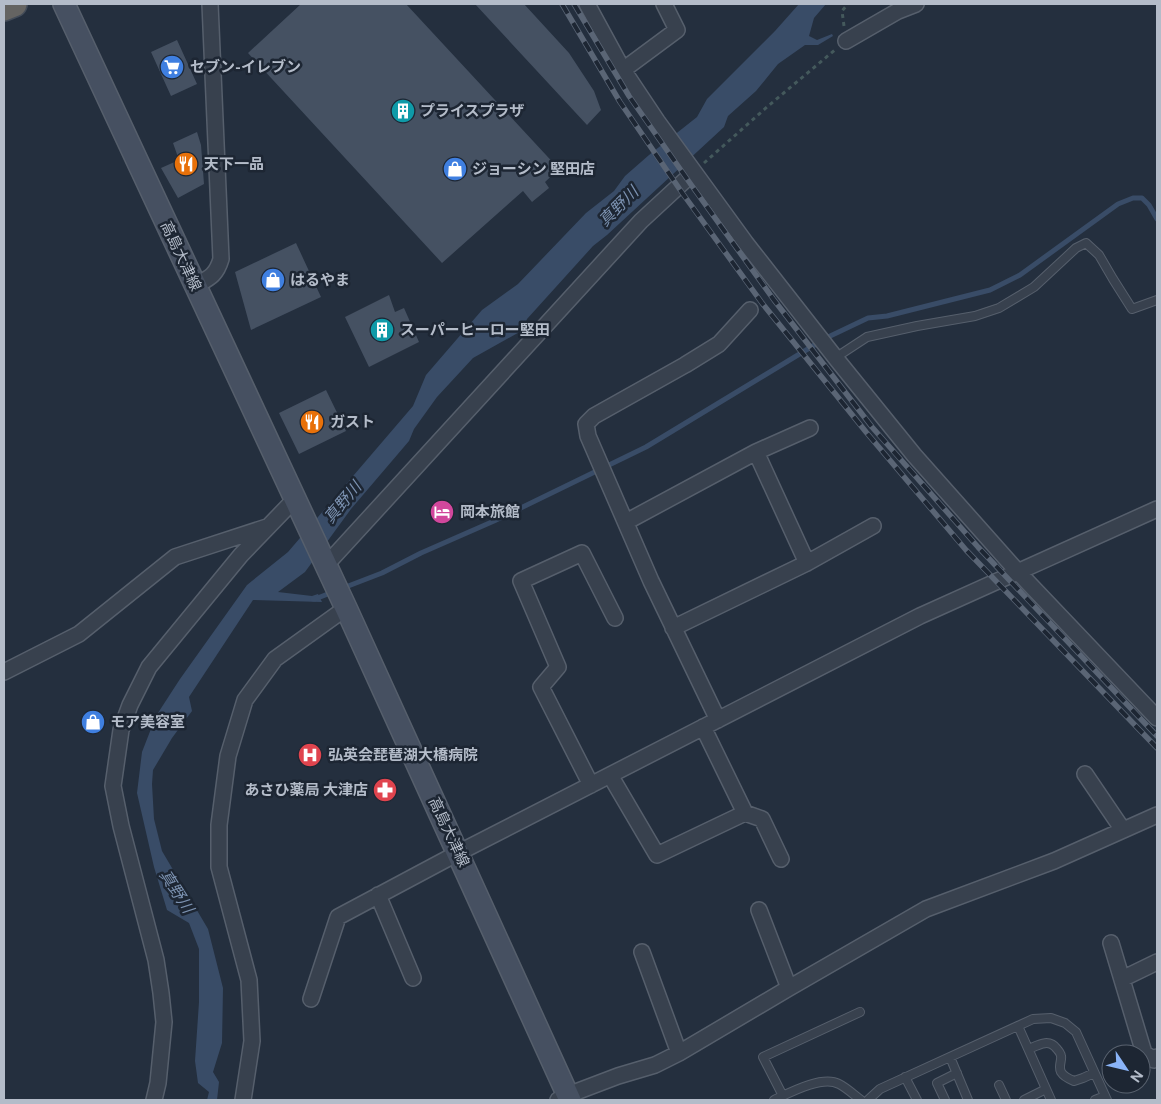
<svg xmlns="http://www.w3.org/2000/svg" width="1161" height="1104" viewBox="0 0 1161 1104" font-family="'Public Sans','Noto Sans JP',sans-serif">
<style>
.water{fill:#394c67}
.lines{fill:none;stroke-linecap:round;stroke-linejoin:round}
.stream{stroke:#394c67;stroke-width:5}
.building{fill:#455162}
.service-casing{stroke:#565f6c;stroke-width:10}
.minor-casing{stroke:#565f6c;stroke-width:18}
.secondary-casing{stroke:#565f6c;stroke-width:24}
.trunk-casing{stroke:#434c59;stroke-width:28}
.path{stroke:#44595c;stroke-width:3;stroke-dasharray:4 4;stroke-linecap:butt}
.service{stroke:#38414e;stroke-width:8}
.minor{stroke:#38414e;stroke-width:15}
.secondary{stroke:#465061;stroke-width:21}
.trunk{stroke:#656462;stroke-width:25}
.rail-casing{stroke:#5a6575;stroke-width:5.5}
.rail{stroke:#1d2633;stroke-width:4;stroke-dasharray:11;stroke-linecap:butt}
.labels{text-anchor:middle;stroke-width:5;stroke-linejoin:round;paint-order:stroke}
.poi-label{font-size:15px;font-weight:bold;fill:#b4bcc9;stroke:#1d2633;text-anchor:start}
.street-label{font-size:15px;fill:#b4bcc9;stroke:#1d2633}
.water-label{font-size:16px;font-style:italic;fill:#7c92b1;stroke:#1d2633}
</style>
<rect width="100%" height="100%" fill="#242f3e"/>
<!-- water -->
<path class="water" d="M799,4h27l-12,14 -5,18 8,4 15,-6 1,2 -15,9h-13l-27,19 -22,27 -28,25 -4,11 -117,108 -14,11 -66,73 -4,11 -50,28 -36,39 -23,32 -5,12 -58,68 -46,63 -27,20 34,4 6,-2 4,8 -69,-2 -64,97 3,14 -20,27 -19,32 -1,14 2,35 8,32 46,78 15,59 -1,55 -9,29 6,10 -2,18h-10l2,-8 -11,-9 -3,-22 4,-59v-53l-10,-26 -22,-13 -13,-43 -17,-74 5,-41 14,-36 24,-37 67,-94 41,-33 125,-146 13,-31 56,-65 36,-26 68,-71 28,-22 11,-15 24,-21 48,-38 10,-18 68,-68z"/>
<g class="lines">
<!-- stream -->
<path class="stream" d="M343,588l39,-15 39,-20 73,-32 152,-74 180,-109 42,-20 19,-2 103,-26 30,-15 98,-71 15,-6h9l7,7 8,14
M313,599h2l18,-7"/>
</g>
<!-- building -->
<path class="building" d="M301,4h105l153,165 -14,13 4,6 -17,14 -9,-11 -81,72 -194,-210z
M475,4h49l45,49 25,38 7,19 -14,15z
M177,40l20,44 -26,12 -20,-44z
M197,132l4,13 3,39 -26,14 -17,-30 18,-8 -6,-17z
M296,243l25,54 -70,33 -16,-58z
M389,295l6,17 9,-4 15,34 -50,25 -24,-50z
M326,390l20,41 -47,23 -20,-41z"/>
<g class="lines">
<!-- service casing -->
<g class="service-casing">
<path id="service" d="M835,358l32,-21 50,-11 58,-10 24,-8 35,-21 42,-39 10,-5 13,12 14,24 19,30 25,-9
M1018,1026l33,74
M1029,1049c9,-4 20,-11 28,0 1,1 4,5 4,7 1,5 -3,10 0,16 3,5 8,7 13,9l9,-3 11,-5
M950,1057l18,43
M905,1077l12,23
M999,1085l7,15
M783,1096l-20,-39 97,-45
M774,1100c15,-7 48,-25 65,-16 8,4 15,11 22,16
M868,1100l12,-11 153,-70 18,-1 14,5 11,9 31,68
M945,1100l-8,-17 20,-10
M1024,1100l22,-11
M1095,1100l10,-4"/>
</g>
<!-- minor casing -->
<g class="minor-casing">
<path id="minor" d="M587,4l36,66 34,51 88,121 93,119 76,94 104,117 139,146
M846,41l52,-30 18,-7
M623,70l54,-40 -13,-26
M195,286c14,-8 21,-10 26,-27l-11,-255
M756,452l51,111
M626,522l130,-70 54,-24
M326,565l315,-344 53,-49
M673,628l134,-65 66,-37
M4,672l75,-38 96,-77 92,-30
M718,720l-67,-139 -63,-145 -2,-12 8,-8 91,-51 34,-21 31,-34
M1085,774l38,56
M610,775l47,80 88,-42 -42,-86
M591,785l-50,-98 17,-20 -37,-86 61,-28 33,65
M745,813l17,6 19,40
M378,895l35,83
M759,910l30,78
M1111,943l33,110 10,7 3,-3
M642,952l37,101
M1122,979l35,-17
M311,999l27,-82 120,-64 462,-237 237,-107
M154,1100l4,-17 6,-61 -3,-29 -5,-33 -35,-134 -8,-40 8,-56 9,-25 19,-38 92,-112 54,-56
M243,1100l9,-59 -3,-61 -30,-113v-42l9,-69 17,-56 30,-41 71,-51
M558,1100l10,-5 50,-19 37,-11 24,-12 110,-65 137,-79 128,-48 103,-46"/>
</g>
<!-- secondary casing -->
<g class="secondary-casing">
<path id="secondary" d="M64,4l282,604 224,492"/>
</g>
<!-- trunk casing -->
<g class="trunk-casing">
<path id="trunk" d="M4,8l10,-4"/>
</g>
<!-- path -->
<path class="path" d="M844,26l-2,-15 6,-7
M704,163l63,-56 69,-58"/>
<!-- service -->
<use href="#service" class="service"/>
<!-- minor -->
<use href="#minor" class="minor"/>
<!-- secondary -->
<use href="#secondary" class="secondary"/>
<!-- trunk -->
<use href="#trunk" class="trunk"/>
<!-- rail casing -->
<g class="rail-casing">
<path id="rail" d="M562,4l58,98 63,92 79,109 104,129 100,118 191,198
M574,4l55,92 63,90 82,114 98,127 106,120 179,189"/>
</g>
<!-- rail -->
<use href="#rail" class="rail"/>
</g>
<!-- icons -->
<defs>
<g id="supermarket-disc" transform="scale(1.25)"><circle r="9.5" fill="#3f7fe0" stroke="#1d2633"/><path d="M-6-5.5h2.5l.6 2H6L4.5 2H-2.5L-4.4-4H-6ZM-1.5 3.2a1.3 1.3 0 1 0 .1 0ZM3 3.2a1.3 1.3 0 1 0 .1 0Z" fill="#fff"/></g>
<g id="building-disc" transform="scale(1.25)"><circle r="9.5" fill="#0f9aa8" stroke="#1d2633"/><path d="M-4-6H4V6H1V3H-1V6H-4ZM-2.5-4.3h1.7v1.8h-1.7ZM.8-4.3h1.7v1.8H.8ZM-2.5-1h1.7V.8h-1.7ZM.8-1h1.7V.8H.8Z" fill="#fff"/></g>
<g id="restaurant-disc" transform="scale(1.25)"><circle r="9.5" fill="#e8710a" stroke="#1d2633"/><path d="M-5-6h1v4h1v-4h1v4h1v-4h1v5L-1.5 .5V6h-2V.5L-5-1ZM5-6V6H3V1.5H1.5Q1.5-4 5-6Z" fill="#fff"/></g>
<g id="shop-disc" transform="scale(1.25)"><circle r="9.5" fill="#3f7fe0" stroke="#1d2633"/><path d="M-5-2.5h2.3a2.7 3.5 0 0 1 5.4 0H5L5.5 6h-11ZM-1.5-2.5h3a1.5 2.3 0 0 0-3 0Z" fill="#fff"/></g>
<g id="hotel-disc" transform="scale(1.25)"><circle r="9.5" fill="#d1479c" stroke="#1d2633"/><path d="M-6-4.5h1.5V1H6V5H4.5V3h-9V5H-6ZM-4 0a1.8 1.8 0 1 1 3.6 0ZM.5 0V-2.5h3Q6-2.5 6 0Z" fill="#fff"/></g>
<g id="hospital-disc" transform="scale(1.25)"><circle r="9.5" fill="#e0444e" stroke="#1d2633"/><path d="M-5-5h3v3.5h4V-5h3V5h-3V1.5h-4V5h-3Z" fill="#fff"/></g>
<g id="pharmacy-disc" transform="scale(1.25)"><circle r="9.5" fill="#e0444e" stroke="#1d2633"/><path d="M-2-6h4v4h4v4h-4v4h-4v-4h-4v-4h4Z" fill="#fff"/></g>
</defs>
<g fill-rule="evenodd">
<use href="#supermarket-disc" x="172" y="67"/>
<use href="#building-disc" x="403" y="111"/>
<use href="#restaurant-disc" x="186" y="164"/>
<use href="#shop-disc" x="455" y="169"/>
<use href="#shop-disc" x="273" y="280"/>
<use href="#building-disc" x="382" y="330"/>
<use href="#restaurant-disc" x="312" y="422"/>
<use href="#hotel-disc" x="442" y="512"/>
<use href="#shop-disc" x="93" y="722"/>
<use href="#hospital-disc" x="310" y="755"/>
<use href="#pharmacy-disc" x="385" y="790"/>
</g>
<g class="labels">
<!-- poi labels -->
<g class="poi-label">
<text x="190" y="72">セブン-イレブン</text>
<text x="420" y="116">プライスプラザ</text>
<text x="204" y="169">天下一品</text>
<text x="472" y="174">ジョーシン 堅田店</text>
<text x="290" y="285">はるやま</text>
<text x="400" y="335">スーパーヒーロー堅田</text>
<text x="330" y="427">ガスト</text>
<text x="460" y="517">岡本旅館</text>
<text x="110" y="727">モア美容室</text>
<text x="328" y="760">弘英会琵琶湖大橋病院</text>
<text x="368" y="795" text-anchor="end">あさひ薬局 大津店</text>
</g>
<!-- street labels -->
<g class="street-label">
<text transform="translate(181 256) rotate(65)" y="5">高島大津線</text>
<text transform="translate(449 832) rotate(65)" y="5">高島大津線</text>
</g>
<!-- water labels -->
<g class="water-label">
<text transform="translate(618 206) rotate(-45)" y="6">真野川</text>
<text transform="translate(342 502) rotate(-50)" y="6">真野川</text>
<text transform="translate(177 891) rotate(57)" y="6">真野川</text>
</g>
</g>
<!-- border -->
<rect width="1161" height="1104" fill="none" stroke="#b4bcc9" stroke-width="10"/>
<!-- north arrow -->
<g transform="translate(1126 1069) rotate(125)"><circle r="24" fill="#1d2633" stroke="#59626f"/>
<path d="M0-4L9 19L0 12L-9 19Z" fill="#8ab4f8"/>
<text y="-8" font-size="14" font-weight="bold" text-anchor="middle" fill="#b4bcc9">N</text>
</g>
</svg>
